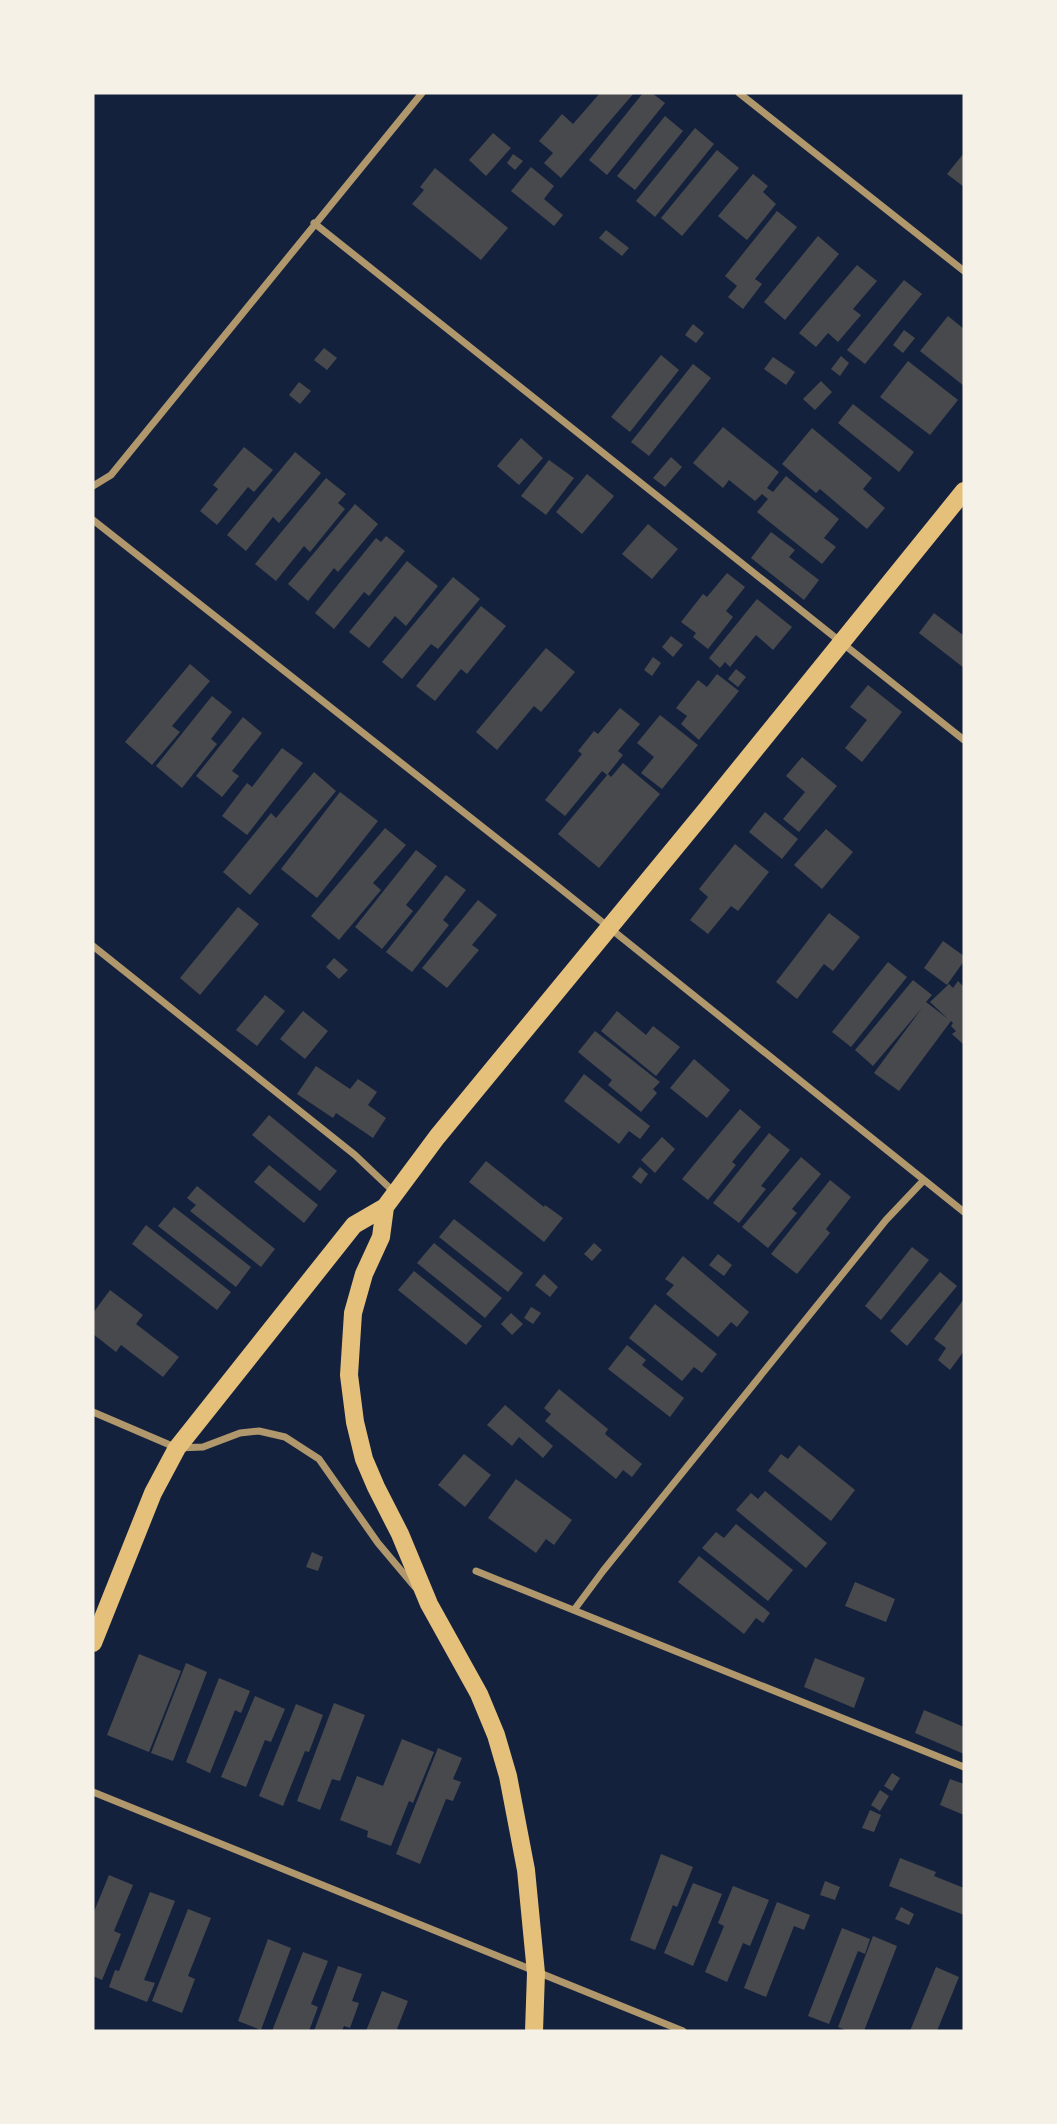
<svg xmlns="http://www.w3.org/2000/svg" width="1057" height="2124" viewBox="0 0 1057 2124" font-family="Jost,sans-serif">
<style>
.building{fill:#48494c}
.lines{fill:none;stroke-linecap:round;stroke-linejoin:round}
.minor{stroke:#b1986c;stroke-width:7}
.primary{stroke:#e5c07b;stroke-width:18}
</style>
<rect width="100%" height="100%" fill="#14213d"/>
<!-- building -->
<path class="building" d="M600,93h34l-73,85 -17,-15 9,-10 -14,-12 23,-27 11,10z
M643,93h9l13,10 -58,72 -18,-15z
M665,116l18,15 -48,59 -18,-14z
M695,128l19,16 -59,73 -19,-16z
M493,133l18,15 -25,28 -17,-16z
M717,150l22,18 -57,68 -21,-18z
M964,153v34l-17,-13z
M513,154l10,7 -8,9 -8,-7z
M531,167l23,19 -10,13 19,16 -9,11 -43,-35z
M435,168l73,60 -27,32 -69,-56 12,-14 -4,-3z
M753,174l15,12 -5,6 13,12 -29,36 -29,-24z
M777,211l20,16 -42,52 7,5 -19,25 -15,-12 9,-11 -12,-10z
M606,230l23,18 -7,8 -23,-18z
M818,236l21,18 -54,66 -21,-18z
M857,265l20,16 -24,28 8,6 -23,27 -10,-9 -12,14 -17,-14z
M904,280l18,14 -57,70 -18,-14z
M948,316l16,13v57l-44,-35z
M693,324l11,9 -8,10 -11,-8z
M904,330l11,8 -12,15 -10,-8z
M324,348l13,10 -10,12 -13,-10z
M661,355l18,15 -49,62 -19,-15z
M841,356l8,7 -9,13 -9,-7z
M773,357l22,15 -9,13 -22,-16z
M908,361l50,39 -28,35 -50,-38z
M693,364l18,14 -62,78 -18,-14z
M821,381l11,11 -17,18 -12,-11z
M299,382l12,9 -11,13 -11,-9z
M853,404l61,48 -15,20 -61,-49z
M723,427l56,45 -12,16 6,4 13,-16 53,43 -15,19 12,9 -14,17 -65,-52 11,-13 -6,-5 -7,7 -26,-21 -6,8 -30,-25z
M812,428l60,50 -9,11 22,19 -18,21 -47,-40 -4,4 -34,-29z
M521,438l22,20 -24,27 -22,-19z
M244,447l29,23 -19,22 -6,-5 -31,38 -17,-14 18,-22 -5,-4z
M295,452l26,21 -42,50 -6,-6 -27,34 -19,-16z
M671,457l11,10 -17,20 -12,-9z
M549,460l25,18 -28,37 -25,-19z
M587,474l27,22 -32,38 -26,-22z
M326,478l20,16 -8,9 7,6 -35,43 -6,-6 -28,35 -21,-17z
M355,504l23,20 -40,48 -4,-4 -26,33 -20,-17z
M648,524l30,25 -26,30 -30,-25z
M771,532l24,18 -6,7 30,23 -15,20 -53,-42z
M386,536l19,15 -36,45 -5,-4 -30,37 -19,-16 61,-75 5,4z
M407,561l31,25 -32,40 -11,-10 -26,32 -20,-16z
M727,573l18,14 -19,24 7,6 -25,32 -15,-12 3,-4 -15,-11 22,-28 4,3z
M453,577l27,22 -42,50 -7,-5 -29,35 -20,-17z
M757,599l35,28 -19,23 -17,-15 -26,32 -5,-5 -5,6 -11,-10z
M481,606l25,20 -39,48 -6,-5 -26,32 -19,-15z
M934,613l29,22 1,-2v35l-45,-35z
M671,636l12,9 -10,12 -11,-10z
M546,648l29,24 -34,40 -7,-6 -37,44 -21,-18z
M653,657l8,6 -9,13 -8,-6z
M190,664l20,17 -38,45 8,6 -28,33 -27,-23z
M736,669l10,8 -8,10 -10,-8z
M717,674l22,17 -40,49 -18,-16 6,-8 -11,-8 22,-28 9,7z
M868,685l34,27 -40,50 -17,-14 22,-28 -17,-13z
M212,696l20,16 -21,27 6,5 -35,44 -26,-22z
M620,708l20,16 -22,27 5,4 -16,20 -5,-4 -37,45 -20,-16 37,-46 -4,-3 16,-20 4,3z
M660,715l38,30 -36,44 -21,-16 13,-16 -17,-14z
M243,717l19,16 -30,38 7,5 -17,21 -26,-21z
M282,748l21,15 -56,72 -25,-19 25,-33 5,4z
M802,757l35,29 -38,46 -16,-13 22,-27 -19,-16z
M623,763l37,31 -61,74 -41,-34 50,-60 3,3z
M314,772l22,19 -86,104 -27,-23 48,-59 5,5z
M340,792l38,29 -61,77 -36,-29z
M765,812l33,27 -16,20 -33,-27z
M385,828l21,17 -33,38 8,7 -42,50 -28,-24z
M826,829l27,23 -31,37 -28,-24z
M735,844l34,28 -31,39 -7,-5 -23,28 -18,-14 18,-23 -9,-8z
M416,850l21,16 -31,39 7,6 -31,38 -27,-22z
M446,875l20,15 -23,30 6,5 -37,47 -26,-20z
M478,900l19,15 -25,30 7,5 -32,38 -25,-20z
M238,907l21,17 -59,71 -20,-17z
M829,913l31,24 -27,34 -9,-7 -27,35 -21,-17z
M943,941l21,15v5l-17,24 -23,-17z
M334,958l14,12 -9,9 -13,-12z
M888,962l19,15 -56,70 -19,-15z
M913,980l19,15 -6,7 22,17 -18,-17 19,-18 4,4 5,-7 6,6v58l-12,-11 4,-3 -5,-5 2,-3 -2,-2 -52,70 -25,-18 48,-65 -49,58 -18,-16z
M265,995l20,16 -28,35 -21,-16z
M303,1011l25,20 -23,28 -25,-20z
M617,1011l29,24 7,-9 27,21 -24,29 -55,-45z
M595,1031l65,51 -7,7 4,4 -16,19 -33,-27 4,-5 -34,-28z
M694,1059l36,31 -23,28 -37,-30z
M316,1066l34,23 8,-10 19,13 -9,13 18,13 -13,20 -37,-25 -3,5 -36,-24z
M584,1074l66,52 -10,13 -11,-8 -10,13 -55,-43z
M740,1109l21,18 -29,35 4,3 -28,35 -26,-21z
M269,1115l68,56 -17,20 -68,-56z
M769,1133l21,17 -29,36 5,3 -27,34 -26,-20z
M662,1137l13,12 -20,24 -14,-13z
M801,1157l20,17 -29,35 5,4 -29,35 -26,-21z
M486,1161l58,46 1,-2 18,13 -19,24 -75,-60z
M269,1165l49,40 -14,18 -50,-41z
M640,1167l8,7 -7,10 -9,-7z
M830,1180l21,17 -25,32 4,4 -33,41 -26,-20z
M197,1186l78,63 -14,18 -71,-56 6,-6 -9,-7z
M174,1207l77,60 -15,20 -78,-61z
M454,1219l69,54 -15,19 -69,-55z
M146,1225l85,67 -14,18 -85,-66z
M434,1243l68,55 -17,20 -68,-55z
M594,1243l8,7 -10,11 -8,-7z
M912,1247l17,13 -48,60 -16,-14z
M718,1254l14,11 -8,11 -15,-11z
M683,1256l66,56 -12,15 -6,-5 -13,15 -52,-43 8,-9 -9,-6z
M414,1271l68,55 -16,19 -68,-55z
M940,1272l17,14 -50,60 -17,-15z
M544,1274l14,13 -8,10 -15,-12z
M110,1290l33,25 -7,9 43,33 -16,20 -42,-32 -5,7 -23,-18v-21z
M964,1299v52l-14,19 -12,-10 8,-12 -12,-9z
M655,1304l62,50 -15,19 -8,-6 -12,14 -53,-43z
M531,1307l10,6 -8,11 -9,-6z
M511,1313l12,11 -11,11 -11,-11z
M627,1345l19,15 -4,5 42,33 -14,19 -62,-48z
M559,1389l49,40 -3,5 37,30 -10,13 -9,-7 -7,9 -71,-58 6,-7 -7,-6z
M505,1405l48,41 -10,12 -24,-21 -7,9 -25,-21z
M799,1445l56,45 -24,31 -63,-50 13,-17 7,5z
M464,1454l27,21 -26,32 -27,-22z
M516,1479l56,41 -18,25 -8,-6 -10,14 -48,-35z
M765,1491l62,52 -21,25 -70,-58 15,-17 7,6z
M736,1524l57,46 -25,31 -66,-53 14,-16 8,6z
M312,1552l11,5 -5,14 -12,-4z
M699,1556l71,57 -7,10 -7,-5 -12,16 -66,-52z
M855,1582l40,17 -9,23 -41,-16z
M139,1654l42,17 -32,81 -42,-17z
M815,1658l50,20 -11,30 -50,-21z
M186,1663l21,9 -34,89 -22,-8z
M219,1678l31,13 -9,22 -6,-3 -25,63 -24,-11z
M255,1696l30,13 -14,33 -6,-2 -19,47 -25,-10z
M334,1703l31,12 -25,66 -8,-2 -12,31 -23,-9z
M296,1704l27,11 -14,37 -4,-1 -22,55 -24,-10z
M924,1710l40,17v27l-49,-21z
M402,1739l32,13 -21,51 -4,-2 -18,45 -24,-9 1,-6 -28,-11 17,-44 26,10z
M438,1748l24,10 -9,21 8,3 -8,19 -7,-2 -26,65 -24,-10z
M892,1773l8,5 -8,13 -8,-5z
M950,1779l14,5v31l-24,-10z
M880,1790l9,6 -9,15 -9,-6z
M870,1810l11,5 -7,17 -12,-4z
M661,1854l32,13 -16,40 -4,-2 -18,45 -25,-10z
M900,1858l36,14 -2,4 30,12v27l-75,-29z
M109,1875l24,10 -19,46 7,3 -19,46 -9,-4v-62z
M825,1881l15,6 -5,13 -15,-5z
M693,1883l29,11 -29,72 -29,-13z
M733,1886l36,14 -19,46 -7,-3 -16,39 -22,-10 19,-46 -6,-3z
M150,1892l25,9 -31,79 11,3 -8,19 -38,-15 6,-17 4,1z
M777,1902l33,13 -6,15 -10,-4 -28,71 -22,-9z
M901,1907l13,7 -5,11 -14,-6z
M188,1909l23,9 -23,58 7,3 -13,34 -30,-12z
M842,1928l28,11 -5,15 -7,-3 -29,73 -21,-8z
M873,1936l24,10 -33,85h-16l-10,-4z
M268,1939l23,9 -30,82 -23,-9z
M303,1952l25,9 -17,43 7,3 -9,24h-37z
M338,1966l24,8 -10,27 7,2 -9,25 -6,-2 -2,5h-28z
M936,1967l23,10 -22,54h-27z
M382,1991l26,10 -11,28 7,2h-38z"/>
<g class="lines">
<!-- minor -->
<path class="minor" d="M739,93l225,178
M314,223l650,517
M93,486l18,-11 311,-382
M93,520l463,365 408,327
M93,946l262,209 40,38
M93,1412l84,36 26,-1 37,-14 19,-2 26,6 34,22 59,84 37,44
M476,1571l488,196
M574,1610l29,-39 283,-351 37,-39
M93,1792l590,239"/>
<!-- primary -->
<path class="primary" d="M385,1207l-4,30 -17,37 -11,39 -4,62 6,47 9,37 12,28 24,47 29,70 50,90 17,41 12,41 18,94 10,103 -2,58
M93,1643l60,-150 24,-45 177,-223 31,-18 52,-70 269,-327 258,-319"/>
</g>
<!-- border -->
<rect width="1057" height="2124" fill="none" stroke="#f6f1e7" stroke-width="189"/>
</svg>
